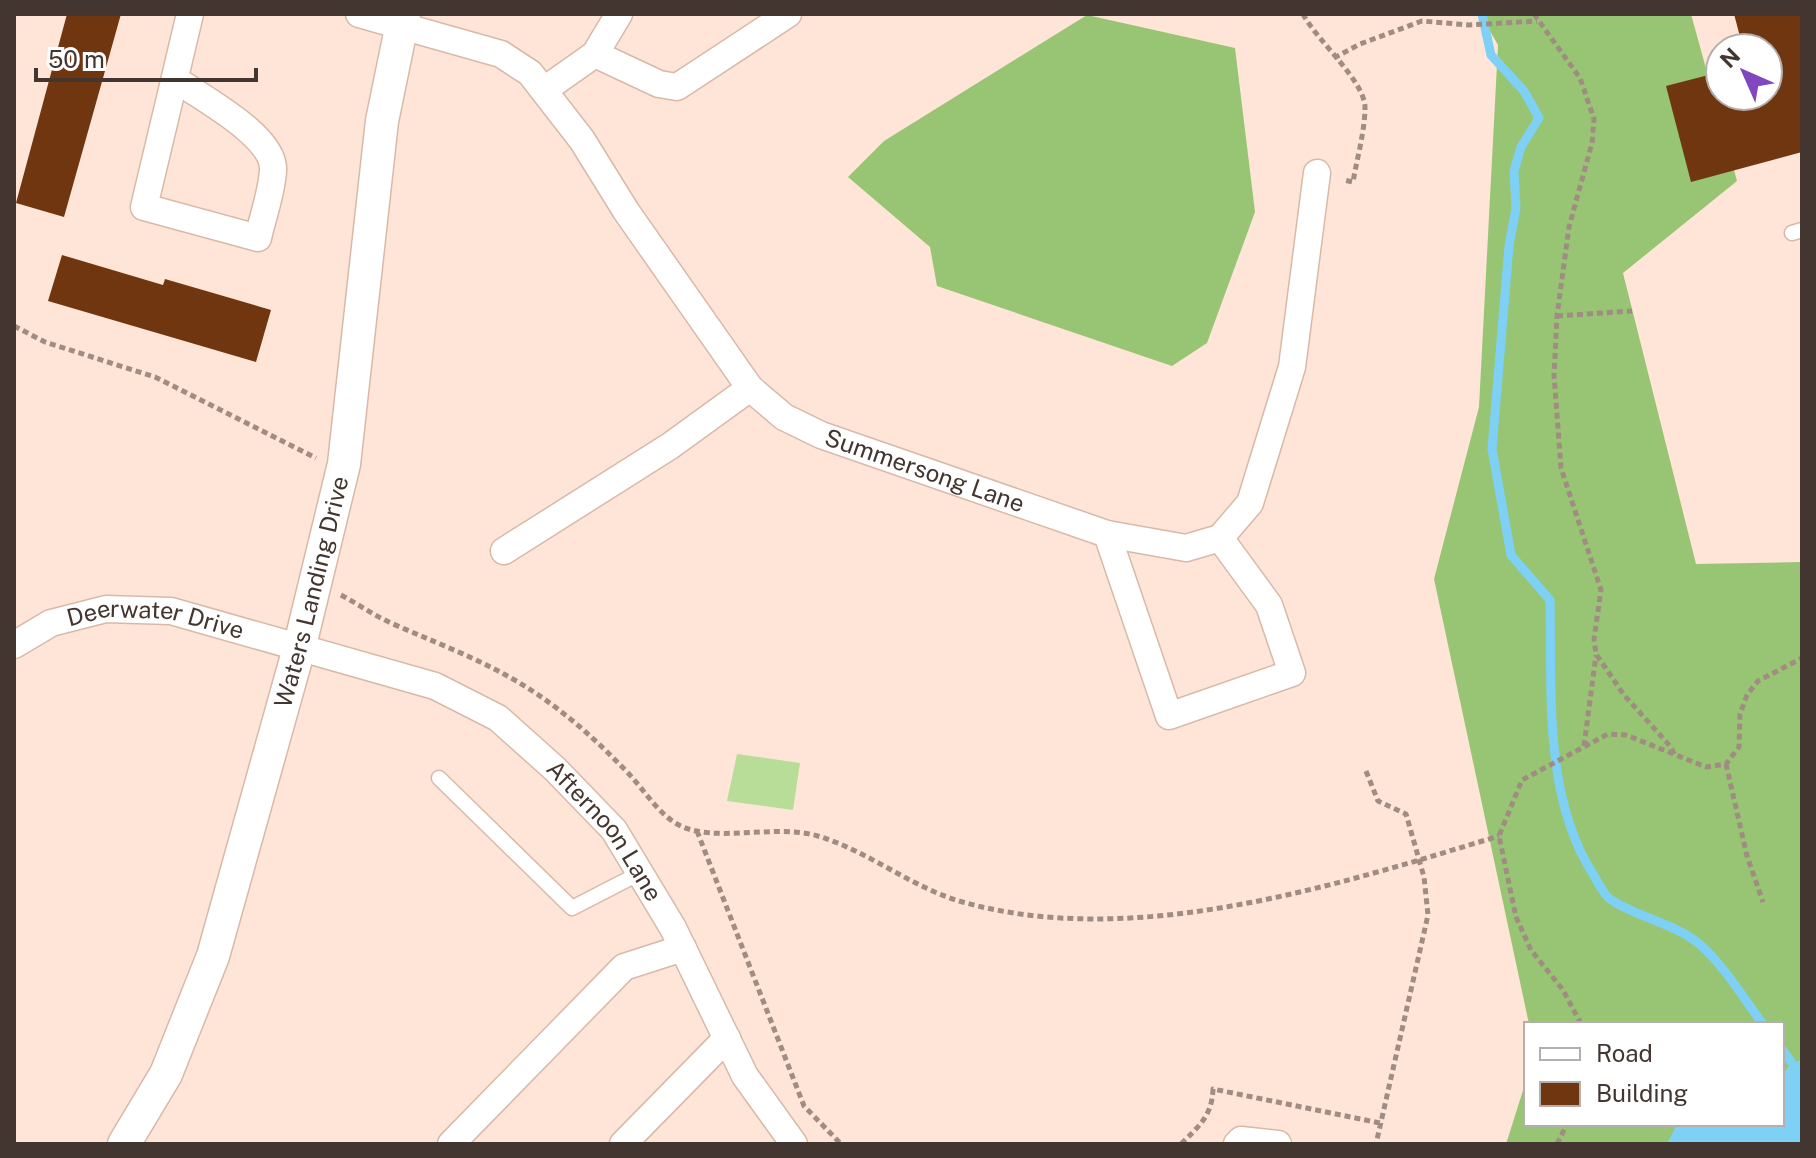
<svg xmlns="http://www.w3.org/2000/svg" width="1816" height="1158" viewBox="0 0 1816 1158" font-family="'Public Sans',sans-serif">
<style>
.green{fill:#b7dd99}
.forest{fill:#98c573}
.water{fill:#7ed0f5}
.lines{fill:none;stroke-linecap:round;stroke-linejoin:round}
.stream{stroke:#7ed0f5;stroke-width:9}
.building{fill:#703610}
.service-casing{stroke:#d8b9a9;stroke-width:17}
.minor-casing{stroke:#d8b9a9;stroke-width:29}
.tertiary-casing{stroke:#d8b9a9;stroke-width:35}
.path{stroke:#a08c82;stroke-width:5;stroke-dasharray:6 4;stroke-linecap:butt}
.service{stroke:#fff;stroke-width:14}
.minor{stroke:#fff;stroke-width:26}
.tertiary{stroke:#fff;stroke-width:32}
.labels{text-anchor:middle;stroke-width:8;stroke-linejoin:round;paint-order:stroke}
.street-label{font-size:24px;fill:#433630;stroke:#fff}
</style>
<rect width="100%" height="100%" fill="#ffe5d7"/>
<!-- green -->
<path class="green" d="M737,754l63,9 -7,47 -66,-9z"/>
<!-- forest -->
<path class="forest" d="M1480,14h211l46,167 -114,92 73,291 106,-2v499l-10,2 -10,13v-52h-253l-95,-445 45,-172 19,-362z
M1087,15l148,33 20,164 -48,131 -35,23 -235,-80 -7,-39 -82,-70 36,-36z
M1526,1081v43h152l-10,20h-162z"/>
<!-- water -->
<path class="water" d="M1802,1061v83h-135l10,-20h105v-48l10,-13z"/>
<g class="lines">
<!-- stream -->
<path class="stream" d="M1482,14l9,41 33,36 15,27 -18,29 -7,24 2,37 -7,38 -17,203 19,106 39,45c2,90 -7,196 43,274 5,8 10,20 17,25 23,16 54,22 78,37 28,16 55,62 75,88
M1782,1049l10,14"/>
</g>
<!-- building -->
<path class="building" d="M67,14h54l-57,203 -48,-14z
M1734,14h68v138l-111,30 -25,-96 54,-14v24h48v-48h-25z
M62,255l101,30 2,-6 106,31 -15,52 -208,-61z"/>
<g class="lines">
<!-- service casing -->
<g class="service-casing">
<path id="service" d="M1792,233l10,-3
M439,778l133,130 68,-35"/>
</g>
<!-- minor casing -->
<g class="minor-casing">
<g id="minor">
<path id="s1" d="M359,14l142,40 29,19 52,67 44,71 124,177 34,29 37,18 286,99 79,14 34,-10 30,-35 42,-136 25,-194"/>
<path d="M595,54l64,30 18,3 111,-73"/>
<path d="M175,79c25,18 100,57 98,91 -1,22 -10,46 -15,68l-114,-31 46,-193"/>
<path d="M544,90l51,-36 24,-40"/>
<path d="M1107,534l62,182 123,-43 -23,-68 -49,-67"/>
<path d="M504,551l166,-105 80,-58"/>
<path id="s2" d="M14,645l37,-22 55,-14 65,2 264,75 63,32 57,51 59,61 59,98 72,148 49,68"/>
<path d="M451,1144l173,-177 59,-19"/>
<path d="M623,1144l104,-106"/>
<path d="M1237,1144l4,-4 37,4"/>
</g>
</g>
<!-- tertiary casing -->
<g class="tertiary-casing">
<g id="tertiary">
<path id="s3" d="M124,1144l42,-70 47,-118 87,-311 44,-181 38,-343 22,-107"/>
</g>
</g>
<!-- path -->
<path class="path" d="M1303,14c14,27 61,66 62,93 0,24 -8,51 -12,75l-9,-2
M1534,14l46,64 14,41 -2,24 -23,84 -12,89 -3,59 7,93 40,122 -7,49 2,15 28,41 47,52 4,9
M1334,58l26,-14 62,-23 47,4 68,-4
M1557,316l75,-5
M14,326l31,16 110,35 161,81
M341,595c17,9 32,20 50,28 61,27 113,44 168,87 25,19 48,41 70,64 15,16 29,39 48,50 37,21 98,-2 144,13 48,15 89,49 138,64 172,50 375,-15 540,-65
M1584,746l12,-91
M1726,764l21,92 16,46
M1366,771l12,30 28,13 18,63 4,38 -52,229
M697,831l107,275 37,38
M1581,1024l-18,-34 -32,-40 -15,-33 -17,-81 23,-56 86,-46 18,1 80,32 20,-3 13,-17 1,-33 7,-19 11,-14 44,-23
M1181,1144c18,-18 31,-28 32,-55l167,34
M1557,1144l10,-20"/>
<!-- service -->
<use href="#service" class="service"/>
<!-- minor -->
<use href="#minor" class="minor"/>
<!-- tertiary -->
<use href="#tertiary" class="tertiary"/>
</g>
<g class="labels">
<!-- street labels -->
<g class="street-label">
<text dy="8" stroke="none"><textPath href="#s1" startOffset="762">Summersong Lane</textPath></text>
<text dy="8" stroke="none"><textPath href="#s3" startOffset="586">Waters Landing Drive</textPath></text>
<text dy="8" stroke="none"><textPath href="#s2" startOffset="150">Deerwater Drive</textPath></text>
<text dy="8" stroke="none"><textPath href="#s2" startOffset="666">Afternoon Lane</textPath></text>
</g>
</g>
<!-- border -->
<rect width="1816" height="1158" fill="none" stroke="#433630" stroke-width="32"/>
<!-- legend -->
<rect x="1524" y="1022" width="260" height="104" fill="#ffffff" stroke="#b4afac" stroke-width="2"/>
<rect x="1540" y="1048" width="40" height="12" fill="#ffffff" stroke="#b4afac" stroke-width="2"/>
<text x="1596" y="1062" font-size="24" fill="#433630">Road</text>
<rect x="1540" y="1082" width="40" height="24" fill="#703610" stroke="#b4afac" stroke-width="2"/>
<text x="1596" y="1102" font-size="24" fill="#433630">Building</text>
<!-- north arrow -->
<g transform="translate(1744 72) rotate(315)"><circle r="38" fill="#ffffff" stroke="#b4afac" stroke-width="2"/>
<path d="M0-6L14 30L0 20L-14 30Z" fill="#8047be"/>
<text y="-12" font-size="22" font-weight="bold" text-anchor="middle" fill="#433630">N</text>
</g>
<!-- scale -->
<path d="M36 68v12h220v-12" fill="none" stroke="#433630" stroke-width="4"/>
<text x="48" y="68" font-size="24" fill="#433630" stroke="#ffffff" stroke-width="6" paint-order="stroke">50 m</text>
</svg>
